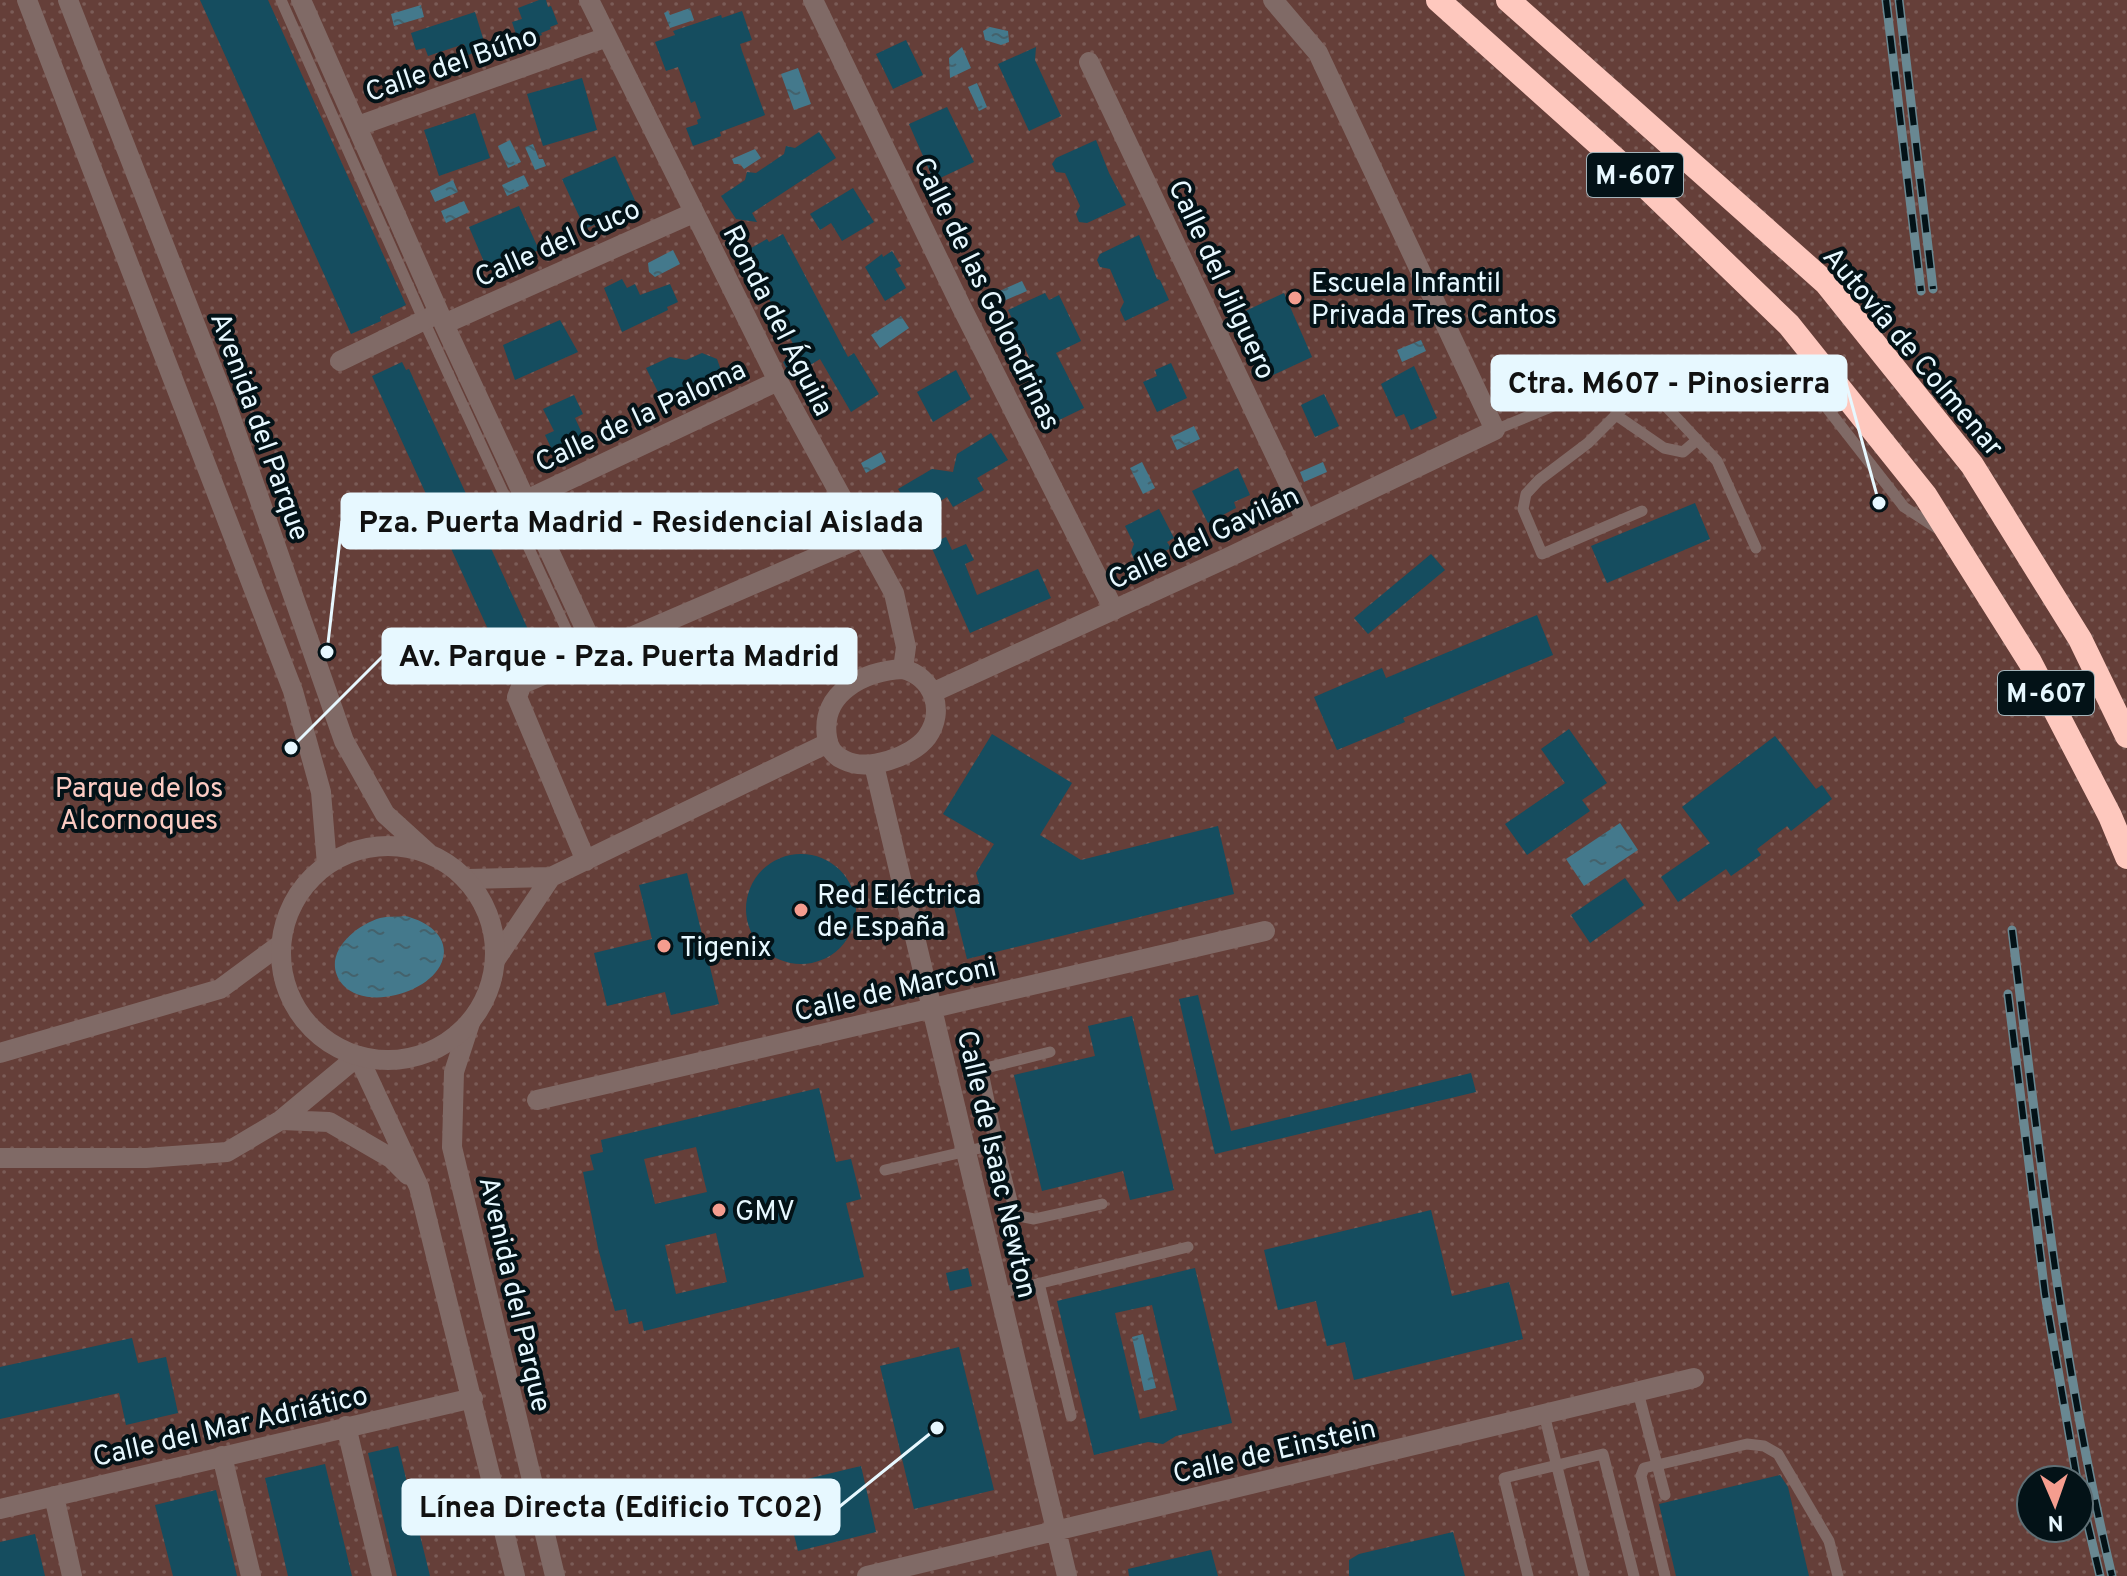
<svg xmlns="http://www.w3.org/2000/svg" width="2127" height="1576" viewBox="0 0 2127 1576" font-family="Overpass,sans-serif">
<style>
.park{fill:url(#park-dots);fill-rule:evenodd}
.water{fill:url(#water-ripples)}
.building{fill:#154d5f;fill-rule:evenodd}
.lines{fill:none;stroke-linecap:round;stroke-linejoin:round}
.service{stroke:#806a66;stroke-width:11}
.minor{stroke:#806a66;stroke-width:20}
.tertiary{stroke:#806a66;stroke-width:20}
.motorway{stroke:#fec8be;stroke-width:24}
.rail-casing{stroke:#698892;stroke-width:9}
.rail{stroke:#031217;stroke-width:6;stroke-dasharray:18;stroke-linecap:butt}
.poi-dot{fill:#f59d8f;stroke:#031217;stroke-width:3}
.labels{text-anchor:middle;stroke-width:8;stroke-linejoin:round;paint-order:stroke}
.shield{fill:#031217;stroke:#a3b3b9;stroke-width:2}
.shield-label{font-size:26px;font-weight:bold;fill:#e7f8ff}
.street-label{font-size:28px;fill:#e7f8ff;stroke:#031217}
.poi-label{font-size:28px;fill:#e7f8ff;stroke:#031217;text-anchor:start}
.park-label{font-size:28px;fill:#fcccc3;stroke:#031217}
.leader{fill:none;stroke:#e7f8ff;stroke-width:3}
.callout-dot{fill:#e7f8ff;stroke:#031217;stroke-width:3}
.callout{fill:#e7f8ff;stroke:#e7f8ff;stroke-width:3}
.callout-label{font-size:30px;text-anchor:middle;font-weight:bold;fill:#111}
</style>
<defs>
<pattern id="park-dots" width="8" height="8" patternUnits="userSpaceOnUse" patternTransform="scale(2)"><rect width="8" height="8" fill="#653f39"/><path d="M2 2h.1M6 6h.1" fill="none" stroke="#7b5c57" stroke-width="1.8" stroke-linecap="round"/></pattern>
<pattern id="water-ripples" width="26" height="14" patternUnits="userSpaceOnUse" patternTransform="scale(2)"><rect width="26" height="14" fill="#44798c"/><path d="M2 4q2-2 4 0t4 0M15 11q2-2 4 0t4 0" fill="none" stroke="#44626c"/></pattern>
</defs>
<rect width="100%" height="100%" fill="#012b38"/>
<!-- park -->
<path class="park" d="M0,0h2127v1576h-2127zM2031,1480h48v48h-48z"/>
<!-- water -->
<path class="water" d="M421,5l3,12 -30,9 -3,-12z
M690,8l4,12 -24,8 -6,-15 4,-2 2,4z
M990,27l18,4 1,11 -8,3 -16,-5 -2,-9z
M962,47l9,21 -21,10 -1,-20z
M798,68l13,36 -17,6 -13,-36z
M977,83l10,24 -8,4 -11,-24z
M510,140l11,22 -13,6 -10,-22z
M533,144l6,15h4l3,7 -11,4 -10,-23z
M755,149l6,9 -17,11 -4,-5h-6l-2,-5z
M524,175l5,11 -22,10 -5,-11z
M453,180l5,12 -23,10 -5,-11z
M464,201l5,11 -23,11 -5,-12z
M673,250l7,14 -25,13 -6,-5 -1,-9z
M1022,281l5,10 -28,12 -4,-10z
M901,316l8,12 -29,20 -9,-13z
M1421,340l5,11 -24,11 -5,-12z
M1194,426l6,13 -23,11 -6,-13z
M881,452l5,10 -20,11 -5,-10z
M1142,462l13,26 -12,6 -13,-26z
M1323,462l4,10 -23,10 -4,-10z
M1620,823l18,27 -54,36 -18,-27z
M405,916c23,5 49,23 35,50 -15,28 -74,44 -97,19 -24,-28 10,-59 37,-67 8,-2 17,-1 25,-2z
M1143,1334l13,54 -12,3 -12,-54z"/>
<!-- building -->
<path class="building" d="M200,0h68l138,305 -26,12 1,4 -30,13z
M539,0h7l2,7 3,-1 7,18 -8,3 1,2 -10,4 1,2 -23,8 -7,-21 10,-3 -4,-11z
M742,11l10,29 -12,4 2,7 23,64 -45,17 1,4 -28,10 -7,-18 12,-4 -1,-4 4,-2 -6,-17 -4,2 -13,-36 -12,4 -11,-29 20,-7 -2,-4 48,-16 1,3z
M475,12l11,36 -18,7 -4,-11 -36,12 -3,-8 -9,2 -5,-17z
M906,40l17,35 -30,14 -17,-35z
M1036,47l-1,13 26,56 -32,15 -31,-67z
M582,78l15,52 -54,16 -16,-52z
M947,107l27,55 -40,19 -25,-57z
M475,113l15,45 -51,18 -15,-46z
M819,132l17,26 -84,55 5,9 -21,-3 -15,-23 24,-16 2,-8 9,1 28,-19 2,-8 9,2z
M1096,140l13,33 17,32 -39,18 -8,-1 -3,-8 4,-8 -15,-33 -9,-1 -4,-8 4,-6z
M615,156l22,49 -52,24 -23,-50z
M853,188l21,34 -32,19 -11,-18 -11,7 -10,-16z
M519,206l20,44 -51,21 -19,-44z
M783,234l65,123 6,-4 25,41 -28,18 -31,-53 -29,18 -8,-15 15,-9 -54,-101 23,-13 2,3z
M1139,235l18,44 3,1 9,20 -44,21 -5,-11 4,-8 -14,-33 -10,-2 -3,-7 3,-6z
M892,251l9,15 -6,3 11,19 -21,13 -20,-34 17,-13 1,3z
M622,279l5,9 8,-4 5,11 30,-11 8,18 -11,5 1,3 -46,22 -18,-44z
M1045,293l4,7 10,-5 22,46 -25,12 28,55 -29,14 -13,-25 4,-2 -23,-51 -4,2 -8,-17 5,-2 -8,-17z
M1284,293l28,64 -45,21 -30,-63z
M560,320l18,32 -63,28 -12,-35z
M702,353l15,6 6,17 -59,28 -18,-36 24,-11 16,3z
M402,362l4,8 3,-1 122,267 -33,15 -126,-275z
M1171,363l16,35 -30,14 -14,-30 14,-6 -2,-6z
M1414,366l23,52 -26,12 -7,-16 -8,3 -15,-33z
M956,370l15,29 -38,23 -16,-30z
M1324,394l15,32 -24,11 -14,-32z
M574,395l9,19 -8,4 10,22 -31,14 -9,-19 9,-4 -11,-22z
M991,433l17,27 -31,18 7,12 -31,17 -6,-10 -32,19 -17,-27 34,-20 21,3 4,-18z
M1238,468l12,27 -16,7 2,6 -28,15 -16,-32z
M1695,503l15,36 -103,44 -16,-37z
M1159,509l15,29 -7,4 4,6 -27,14 -10,-3 -3,-7 3,-8 -9,-18z
M946,537l6,13 14,-6 8,16 -9,4 12,31 61,-26 13,29 -81,35 -40,-89z
M1431,554l14,16 -77,64 -14,-16z
M1537,615l16,40 -150,63 2,4 -68,28 -23,-53 68,-29 4,10z
M1569,729l38,54 -25,17 8,11 -63,44 -22,-31 60,-41 -24,-34z
M992,734l80,49 -32,52 41,25 137,-34 16,68 -267,65 -17,-68 29,-7 -3,-11 18,-29 -51,-30z
M1775,736l41,53 6,-4 10,14 -41,32 -4,-5 -30,23 4,6 -30,21 -5,-7 -48,33 -17,-25 49,-34 -28,-36z
M746 909a55 55 0 1 1 110 0a55 55 0 1 1-110 0Z
M687,873l32,131 -48,11 -6,-23 -58,14 -13,-53 58,-14 -13,-54z
M1625,878l19,27 -54,38 -19,-28z
M1198,995l33,136 240,-58 5,19 -261,62 -36,-155z
M1132,1016l42,174 -44,10 -7,-29 -81,20 -28,-116 81,-19 -7,-30z
M819,1088l17,74 15,-3 10,40 -15,4 18,74 -220,54 -2,-10 -13,3 -3,-15 -11,2 -17,-63 -15,-76 11,-2 -4,-15 13,-3 -2,-12zM696,1147l11,45 -52,12 -11,-45zM716,1233l11,49 -51,12 -11,-49z
M1431,1210l21,86 57,-14 14,57 -169,41 -9,-38 -18,4 -11,-45 -38,9 -14,-60z
M968,1268l4,18 -22,5 -4,-18z
M1195,1268l37,155 -56,13 -13,8 -15,-2 -54,13 -37,-154zM1152,1305l25,105 -37,9 -25,-106z
M132,1338l6,25 28,-6 12,56 -52,12 -7,-32 -119,26v-52z
M959,1347l35,143 -80,19 -34,-143z
M398,1446l32,130h-33l-29,-123z
M325,1464l27,112h-64l-23,-98z
M861,1466l15,66 -78,19 -16,-66z
M1780,1475l8,12 21,89h-133l-17,-72z
M216,1490l21,86h-64l-18,-71z
M1453,1532l12,44h-116v-16l10,-6z
M35,1534l10,42h-45v-34z
M1211,1550l7,26h-89l-1,-7z"/>
<g class="lines">
<!-- service -->
<path class="service" d="M281,0l143,321 156,338
M1822,375l5,33 77,99 37,24
M1616,415l48,33 19,4 14,-12
M1495,430l97,-40h9l22,18
M1642,511l-100,43 -19,-45 3,-15 13,-14 49,-37 58,-58 71,76 39,87
M473,672l93,-41
M998,1144l15,61 6,11 15,3 68,-15
M885,1170l113,-26 -15,-72 7,-5 60,-15
M1039,1283l32,133
M1000,1293l188,-46
M1638,1392l27,103
M1544,1414l40,162
M1528,1576l-24,-98 99,-24 31,122
M1665,1576l-24,-100 3,-8 103,-24 17,2 14,8 51,87 9,35"/>
<!-- minor -->
<path class="minor" d="M301,0l143,324 152,328
M589,0l189,381 116,212 12,54 -3,22
M813,0l147,304 154,306
M1089,62l217,458
M358,126l249,-89
M444,324l249,-111
M340,361l99,-48
M526,500l252,-119
M903,669c30,8 43,41 24,68 -15,20 -60,35 -83,23 -10,-4 -16,-13 -17,-23 -7,-45 38,-66 76,-68z
M934,692l293,-134 268,-128 -177,-377 -45,-53
M874,765l193,811
M586,861l-69,-164 5,-13 341,-147
M466,879l85,-2 277,-134
M496,959l55,-82
M470,1023l-16,49 -2,75 103,429
M0,1053l220,-64 61,-45
M537,1100l728,-169
M281,1120l48,2 62,36 17,17
M0,1158h146l81,-6 54,-32 77,-64 61,131 96,389
M346,1426l36,150
M222,1456l29,120
M54,1496l18,80
M0,1509l473,-111
M867,1576l827,-198"/>
<!-- tertiary -->
<path class="tertiary" d="M27,0l266,691 28,101 6,73
M68,0l157,401 119,340 41,73 43,39
M281 953a107 107 0 1 1 214 0a107 107 0 1 1-214 0Z"/>
<!-- motorway -->
<path class="motorway" d="M1438,0l203,182 148,143 136,170 105,167 80,154 17,41
M1508,0l318,283 146,182 108,174 47,97"/>
<!-- rail casing -->
<g class="rail-casing">
<path id="rail" d="M1886,0l35,291
M1899,0l34,289
M2012,930c27,216 49,433 100,646
M2008,994l37,300 32,186
M2079,1487l21,89"/>
</g>
<!-- rail -->
<use href="#rail" class="rail"/>
</g>
<!-- markers -->
<g class="poi-dot">
<circle cx="1295" cy="298" r="8"/>
<circle cx="801" cy="910" r="8"/>
<circle cx="664" cy="946" r="8"/>
<circle cx="719" cy="1210" r="8"/>
</g>
<g class="labels">
<!-- shield labels -->
<g class="shield">
<rect x="1587" y="153" width="96" height="44" rx="6"/>
<rect x="1998" y="671" width="96" height="44" rx="6"/>
</g>
<g class="shield-label">
<text x="1635" y="184">M-607</text>
<text x="2046" y="702">M-607</text>
</g>
<!-- street labels -->
<g class="street-label">
<text transform="translate(451 63) rotate(-19)" y="10">Calle del Búho</text>
<text transform="translate(557 242) rotate(-24)" y="10">Calle del Cuco</text>
<text transform="translate(1223 279) rotate(65)" y="10">Calle del Jilguero</text>
<text transform="translate(988 293) rotate(64)" y="10">Calle de las Golondrinas</text>
<text transform="translate(779 320) rotate(63)" y="10">Ronda del Águila</text>
<text transform="translate(1914 351) rotate(50)" y="10">Autovía de Colmenar</text>
<text transform="translate(640 415) rotate(-25)" y="10">Calle de la Paloma</text>
<text transform="translate(261 426) rotate(70)" y="10">Avenida del Parque</text>
<text transform="translate(1203 537) rotate(-25)" y="10">Calle del Gavilán</text>
<text transform="translate(895 988) rotate(-13)" y="10">Calle de Marconi</text>
<text transform="translate(998 1164) rotate(77)" y="10">Calle de Isaac Newton</text>
<text transform="translate(516 1294) rotate(77)" y="10">Avenida del Parque</text>
<text transform="translate(230 1425) rotate(-13)" y="10">Calle del Mar Adriático</text>
<text transform="translate(1274 1450) rotate(-13)" y="10">Calle de Einstein</text>
</g>
<!-- poi labels -->
<g class="poi-label">
<text x="1311" y="292">Escuela Infantil<tspan x="1311" dy="32">Privada Tres Cantos</tspan></text>
<text x="817" y="904">Red Eléctrica<tspan x="817" dy="32">de España</tspan></text>
<text x="680" y="956">Tigenix</text>
<text x="735" y="1220">GMV</text>
</g>
<!-- park labels -->
<g class="park-label">
<text x="139" y="797">Parque de los<tspan x="139" dy="32">Alcornoques</tspan></text>
</g>
</g>
<!-- callouts -->
<path class="leader" d="M1879 503L1846 383M327 652L342 521M291 748L383 656M937 1428L839 1507"/>
<g class="callout-dot">
<circle cx="1879" cy="503" r="8"/>
<circle cx="327" cy="652" r="8"/>
<circle cx="291" cy="748" r="8"/>
<circle cx="937" cy="1428" r="8"/>
</g>
<g class="callout">
<rect x="1492" y="356" width="354" height="54" rx="8"/>
<rect x="342" y="494" width="598" height="54" rx="8"/>
<rect x="383" y="629" width="473" height="54" rx="8"/>
<rect x="403" y="1480" width="436" height="54" rx="8"/>
</g>
<g class="callout-label">
<text x="1669" y="393">Ctra. M607 - Pinosierra</text>
<text x="641" y="532">Pza. Puerta Madrid - Residencial Aislada</text>
<text x="619" y="666">Av. Parque - Pza. Puerta Madrid</text>
<text x="621" y="1517">Línea Directa (Edificio TC02)</text>
</g>
<!-- north arrow -->
<g transform="translate(2055 1504) rotate(178)"><circle r="38" fill="#031217" stroke="#5e6e74" stroke-width="2"/>
<path d="M0-6L14 30L0 20L-14 30Z" fill="#f59d8f"/>
<text y="-12" font-size="22" font-weight="bold" text-anchor="middle" fill="#e7f8ff">N</text>
</g>
</svg>
